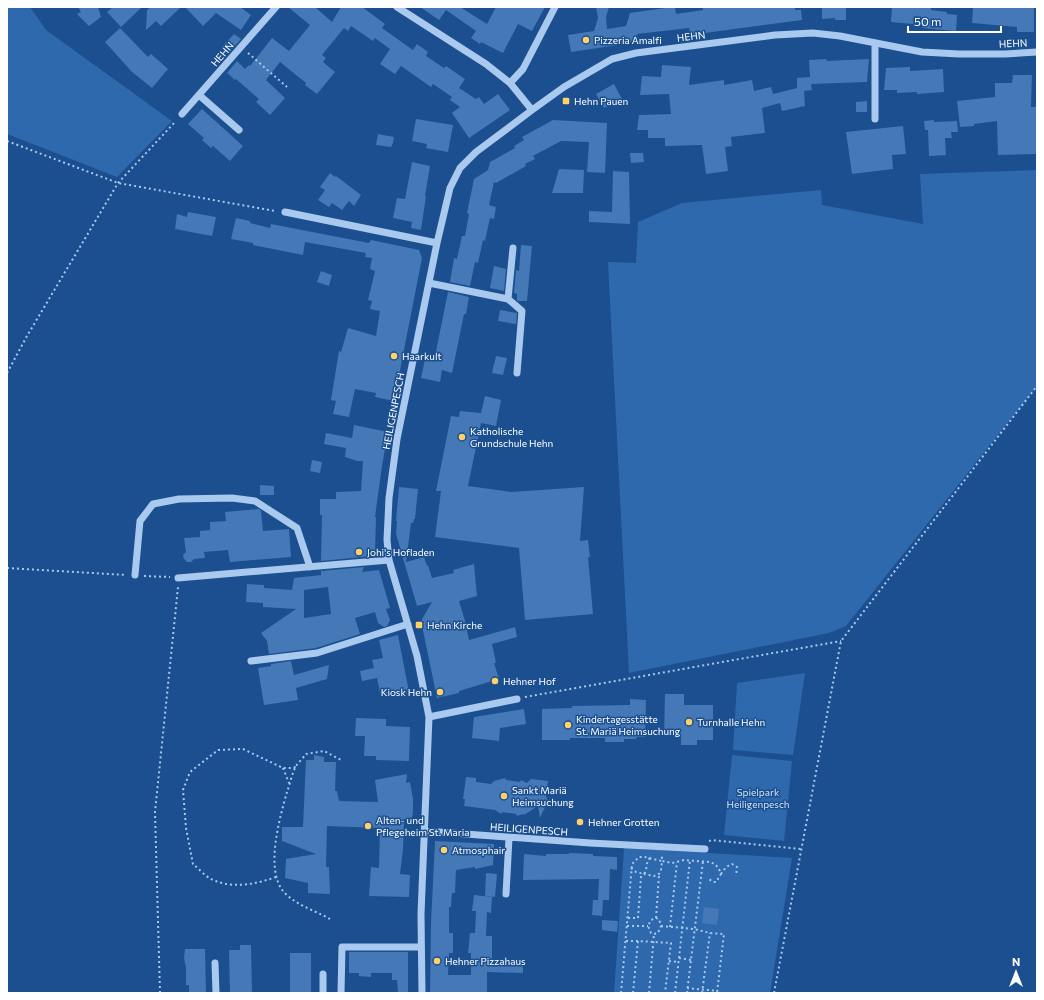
<svg xmlns="http://www.w3.org/2000/svg" width="1044" height="1000" viewBox="0 0 1044 1000" font-family="Commissioner,sans-serif">
<style>
.green{fill:#2e69ad}
.building{fill:#4478b7;fill-rule:evenodd}
.lines{fill:none;stroke-linecap:round;stroke-linejoin:round}
.path{stroke:#a9c9ee;stroke-width:2;stroke-dasharray:2 3;stroke-linecap:butt}
.minor{stroke:#a9c9ee;stroke-width:7}
.poi-dot{fill:#ffd166;stroke:#1b4f8f;stroke-width:1.5}
.labels{text-anchor:middle;stroke-width:3;stroke-linejoin:round;paint-order:stroke}
.street-label{font-size:10px;fill:#fff;stroke:#1b4f8f}
.poi-label{font-size:10px;fill:#fff;stroke:#1b4f8f;text-anchor:start}
.park-label{font-size:10px;fill:#cfe3fa;stroke:#1b4f8f}
</style>
<rect width="100%" height="100%" fill="#1b4f8f"/>
<!-- green -->
<path class="green" d="M7,7h23l16,23 126,91 -55,56 -110,-43z
M1037,170v216l-191,240 -17,7 -200,40 -21,-411 28,1 2,-41 44,-19 139,-13 1,15 101,19 -3,-50z
M805,673l-12,82 -60,-5 4,-67z
M732,755l60,6 -8,80 -60,-6z
M624,848l168,10 -22,135h-156z"/>
<!-- building -->
<path class="building" d="M78,7h20l3,10 -12,9 -12,-12 4,-2z
M113,7h29l-21,20 -14,-15z
M151,7h30l-20,19 -5,-5 -10,9 1,-20z
M185,7h55l11,8 -10,15 -25,-17 -13,13z
M288,7h27l17,15 9,-15h21l23,17 -3,4 31,22 4,-6 11,8 -2,4 18,12 2,-2 19,13 -6,9 17,11 3,-2 5,7 14,-10 12,16 -41,28 -17,-25 8,-6 -10,-7 2,-3 -19,-13 -2,3 -30,-21 -6,8 -15,-10 10,-15 -15,-11 -2,3 -22,-15 -3,5 -4,-3 -22,27 4,3 -3,4 12,10 -18,22 -12,-9 1,-2 -26,-21 -14,18 19,18 -15,17 -14,-13 3,-3 -23,-20 -1,1 -8,-7 10,-12 8,8 4,-4 1,1 22,-28 17,13 21,-26z
M420,7h40l27,17 9,-17h49l-13,24 -14,-7 -15,29 -22,-11 -1,2 -9,-6 5,-7 -30,-21 -7,10z
M596,7h13l-3,10 1,12 19,-3 4,-13 35,-5 -1,-1h11l1,7 27,-4v-3h92v3h6l1,10 -112,15 -1,-7 -52,6 1,8 -67,10 -3,-17 26,-4 4,-13z
M822,7h24v13h-11v-2l-13,1z
M892,7h39v3l16,2v2l10,1 -1,16 -34,-3 1,-3 -32,-3z
M973,7h61v25h-17v-5l-45,-4z
M120,28l28,29 3,-3 17,15 -16,19 -20,-16 -27,-30z
M234,34l7,5 -13,15 -7,-6z
M826,59l1,2 42,-2 -2,23 -56,2 1,6 -8,1 1,15 -23,5 -2,-8 -18,5 3,25 -34,4 1,9 -7,1 3,24 -22,3 -4,-29 -37,1v-8h-17v-8h-11l2,-15 32,-1 -2,-20 -29,1 2,-19 19,1 1,-12 29,2 -2,18 35,-5v5l28,-5 2,11 17,-4 2,7 24,-6v-10l13,-1 -1,-17z
M910,67v4l33,-2 1,23 -27,2v-2l-20,1v-3h-13l2,-22z
M1013,75h19l-1,32h6v47l-39,1 -1,-34 -23,3v2l-14,1 -3,-26 38,-4v-14h17z
M614,84l8,15 -18,9 -8,-14z
M867,101v11h-11v-10z
M202,109l41,37 -13,15 -17,-15 -2,2 -9,-8 2,-2 -16,-14z
M416,119l37,6 -5,27 -22,-4 1,-4 -15,-3z
M553,120l54,3 -2,50 -18,-1 2,-30 -28,-1 -28,15 2,3 -10,5 1,2 -30,17 -2,-1 -5,23 7,2 -2,12 -4,-1 -5,23 -2,-1 -5,23 -3,-1 -5,24 -20,-4 4,-24 3,1 5,-23h3l4,-22 -2,-1 7,-34 14,-9 2,-8 25,-14 -1,-2 10,-6 -2,-3z
M934,120v2l23,-1 1,11h-7l1,6h-7l1,17 -17,1 -1,-26h-3l-1,-9z
M903,126l3,28 -14,1 1,14 -41,5 -6,-42z
M378,134l16,3 -1,6 -2,4 -15,-2z
M630,153h13l1,9 -13,1z
M412,162l18,4 -5,30h1l-5,34 -10,-2 1,-6 -19,-4 4,-20 8,1z
M559,169l25,1 -1,23h-31z
M613,171l16,1 1,52 -41,-2v-11l23,1z
M330,173l5,4 1,-1 25,19 -7,11 -5,-5 -7,9 -10,-7 -3,4 -11,-7 7,-10 -5,-3z
M188,212l28,5 -4,19 -37,-7 2,-15 10,3z
M236,218l14,3v2l20,5 1,-4 98,19 2,-3 48,10 3,8 -28,143 -19,-4 1,-4 -21,-4 -6,28 -16,-3 3,-13 -5,-1 8,-49 2,1 7,-24 28,8 4,-25 -10,-2 2,-8 -4,-1 7,-29 -5,-2 2,-11 -7,-1 1,-4 -61,-11 -2,13 -50,-10v-2l-22,-4z
M521,245l11,1 -5,55h-10v-7l-3,-1 2,-23 3,1z
M494,266l12,3 -2,22 -14,-3z
M321,271l11,4 -3,11 -12,-4z
M448,292l21,5 -3,17h-2l-12,59 -10,-3 -2,12 -19,-4 4,-19 9,2z
M500,310l17,3 -1,11 -18,-3z
M496,356l11,2 -4,17 -11,-2z
M485,396l16,4 -5,26 -15,-3 -13,63 43,6 73,-5 -4,54 8,-1 2,17h-2l5,57 -68,6 -6,-72 -84,-11 6,-46h-5l15,-75 8,1 1,-6 21,2z
M354,425l34,7 -6,34 -7,51h1l-1,35 -3,4 -51,5 1,-46h-2v-16h16v-7l25,-1 2,-30h-6l-12,-4 1,-9 -22,-4 2,-11 26,5z
M312,460l10,2 -2,11 -10,-2z
M260,485l14,1v9h-14z
M399,487l19,2 -3,30h-1l-1,4h-2l-5,39 18,-5 3,9 1,-1 4,13 22,-5 -1,-3 21,-6 3,32 -18,5 6,20 4,19 46,-13 2,10 -25,7 4,19h-2l5,16 -40,12v2l-22,5 -16,-77 11,-19 -15,4 -21,-72 1,-13h-1z
M259,509l2,2 2,20 26,-2 2,28 -61,5 -2,-12 -24,2 1,6 -11,1 -3,3h-4l-3,-3 -1,-4 3,-3 -2,-14 16,-1v-6l10,-1v-8l16,-1 -1,-9z
M364,567l-2,5 17,-2 11,38 -4,1 4,11 -3,6 -3,1 -6,-4 -3,-11 -20,6 5,16 -44,14 -47,6 -2,-13 -6,-8 35,-24 -33,-2v-4l-17,-1 1,-18 17,1v3l28,2 2,-12 27,-3v-4zM328,587l3,27 -27,4v-28z
M398,635l11,57 -28,5 -4,-19 -15,3 -2,-10 14,-3 -2,-8 11,-2 -4,-18z
M291,661l3,14 35,-10 -2,14 -31,9 2,12 -34,5 -6,-37 13,-2v-2z
M665,694h19v11h29v35h-16v5h-16v-11h-17z
M630,699l16,1 -1,37h-8l-1,2h-12v3h-19v-4h-35v2h-28v-31l30,-1v-2l58,-1z
M524,709l2,15 -26,4 -1,13 -27,-3 2,-21z
M356,718l30,1v7l24,1 -1,34 -33,-1v-4h-12l1,-20h-10z
M314,755l10,2v5h12l-1,29h2l2,10 39,1 -3,-22 32,-6 -1,9 4,-1 3,17v12l-1,8h-8l-1,30 -3,25 10,1 -1,22 -40,-1 2,-29 8,1 1,-40 -53,-2 -1,41h3l1,27 -22,-1v-10l-23,-5 1,-19 30,-5 -34,-13v-14h21l3,-67h8z
M466,777l10,1v4l15,2 3,-3 11,-3 1,2 14,2 1,-2 6,3 4,-4 17,2 -2,15 2,5 -8,17 -2,-12 -14,9 -1,-1 -6,2 -1,-2 -14,-2 -1,2 -6,-4 -31,-4 1,-7h-2z
M435,841l59,3 -1,21 -18,4v-2l-19,3 -1,23h-3l-1,14h-2v26h4v20h-4l-1,22h23v-22h-3l2,-20h5l1,-22h-4l2,-16 18,2 -1,16 -4,-1 -1,24h6v25h31v12l-36,-1v21h-57l1,-70z
M569,853l24,1v2l24,1v13l-7,-1 -1,31h-6l-1,16 -10,-1 1,-15h5l1,-21 -76,1 1,-26 22,2v-2h23z
M486,873l11,1 -2,23 -10,-1z
M704,907l15,2 -2,16 -15,-2z
M602,920l16,1 -1,11 -15,-2z
M240,945h11l1,48h-22l-1,-43h11z
M185,949h20l1,44h-17v-8h-3v-17l-2,-10z
M349,952h59v41h-10l-1,-13h-5v-7h-21v4l-12,-1v-3h-10z
M290,953h21v40h-21z"/>
<g class="lines">
<!-- path -->
<path class="path" d="M248,53l39,34
M7,141l111,42 157,28
M7,373l20,-37 91,-153 58,-62
M7,568l119,7
M144,576l26,1
M525,697l316,-56
M283,768l6,15
M709,841l3,-1 89,9
M631,868l5,4 8,2c4,-5 1,-11 6,-16
M721,874l5,-7 6,-3 5,3 -1,9
M276,877c-20,7 -42,12 -63,3 -7,-3 -14,-11 -20,-16l-7,-36 -3,-38 7,-18 28,-22 25,-1 40,19h7l6,-1
M628,918h10l3,-41 3,-3 10,2 5,-2 2,-4 1,-9 10,2 12,-3 25,2 6,2 4,5 2,5 -5,8h-3l-4,-3
M656,918l3,1 2,7 -3,7 -4,1 -3,-1 -3,-7 3,-6z
M656,918l3,-43
M330,919c-16,-9 -35,-14 -47,-28 -18,-23 -3,-74 4,-99 3,-8 5,-19 9,-26 3,-4 7,-8 10,-12l18,-3 17,9
M627,926h21
M661,926l33,3 16,4 14,1 -7,59
M670,927l7,-65
M626,941h12
M679,958l12,2
M669,961l9,1
M687,988l31,3
M160,993l-5,-181 23,-225
M621,993l11,-129 7,-7h6l17,4v-5
M633,993l5,-52 33,2 -6,50
M649,993l5,-59
M675,993l15,-133
M687,993l16,-132
M702,993l8,-60
M774,993l67,-352 196,-255"/>
<!-- minor -->
<path class="minor" d="M397,7l89,57 24,19 22,27
M510,83l13,-14 32,-62
M199,95l40,35
M182,114l94,-107
M875,119v-76
M285,212l152,31
M429,283l79,16 5,-51
M508,299l14,12 -5,62
M135,575l5,-54 13,-17 26,-5 53,-1 23,3 42,27 13,39
M178,578l211,-18
M251,661l66,-8 91,-29
M429,717l88,-18
M424,831l166,12 115,6
M506,894l3,-56
M215,963l1,30
M323,974v19
M341,993l1,-46h79
M422,993l-1,-79 8,-197 -12,-61 -28,-96 -2,-20 2,-42 8,-59 40,-196 13,-55 10,-20 16,-16 56,-42 32,-23 48,-28 24,-6 139,-18 38,-2 27,3 82,16 37,2h46l32,-2"/>
</g>
<!-- markers -->
<g class="poi-dot">
<circle cx="586" cy="40" r="4"/>
<rect x="562" y="97" width="8" height="8" rx="2"/>
<circle cx="394" cy="356" r="4"/>
<circle cx="462" cy="437" r="4"/>
<circle cx="359" cy="552" r="4"/>
<rect x="415" y="621" width="8" height="8" rx="2"/>
<circle cx="495" cy="681" r="4"/>
<circle cx="440" cy="692" r="4"/>
<circle cx="689" cy="722" r="4"/>
<circle cx="568" cy="725" r="4"/>
<circle cx="504" cy="796" r="4"/>
<circle cx="580" cy="822" r="4"/>
<circle cx="368" cy="826" r="4"/>
<circle cx="444" cy="850" r="4"/>
<circle cx="437" cy="961" r="4"/>
</g>
<g class="labels">
<!-- street labels -->
<g class="street-label">
<text transform="translate(691 36) rotate(-7)" y="4">HEHN</text>
<text transform="translate(1013 43) rotate(-3)" y="4">HEHN</text>
<text transform="translate(222 54) rotate(-49)" y="4">HEHN</text>
<text transform="translate(393 411) rotate(-79)" y="4">HEILIGENPESCH</text>
<text transform="translate(529 829) rotate(4)" y="4">HEILIGENPESCH</text>
</g>
<!-- poi labels -->
<g class="poi-label">
<text x="594" y="44">Pizzeria Amalfi</text>
<text x="574" y="105">Hehn Pauen</text>
<text x="402" y="360">Haarkult</text>
<text x="470" y="435">Katholische<tspan x="470" dy="12">Grundschule Hehn</tspan></text>
<text x="367" y="556">Johi's Hofladen</text>
<text x="427" y="629">Hehn Kirche</text>
<text x="503" y="685">Hehner Hof</text>
<text x="432" y="696" text-anchor="end">Kiosk Hehn</text>
<text x="576" y="723">Kindertagesstätte<tspan x="576" dy="12">St. Mariä Heimsuchung</tspan></text>
<text x="697" y="726">Turnhalle Hehn</text>
<text x="512" y="794">Sankt Mariä<tspan x="512" dy="12">Heimsuchung</tspan></text>
<text x="376" y="824">Alten- und<tspan x="376" dy="12">Pflegeheim St. Maria</tspan></text>
<text x="588" y="826">Hehner Grotten</text>
<text x="452" y="854">Atmosphair</text>
<text x="445" y="965">Hehner Pizzahaus</text>
</g>
<!-- park labels -->
<g class="park-label">
<text x="758" y="796">Spielpark<tspan x="758" dy="12">Heiligenpesch</tspan></text>
</g>
</g>
<!-- border -->
<rect width="1044" height="1000" fill="none" stroke="#ffffff" stroke-width="16"/>
<!-- north arrow -->
<g transform="translate(1016 972)" stroke="#1b4f8f" stroke-width="3" paint-order="stroke">
<path d="M0-3L7 15L0 10L-7 15Z" fill="#ffffff"/>
<text y="-6" font-size="11" font-weight="bold" text-anchor="middle" fill="#ffffff">N</text>
</g>
<!-- scale -->
<path d="M908 26v6h93v-6" fill="none" stroke="#ffffff" stroke-width="2"/>
<text x="914" y="26" font-size="12" fill="#ffffff" stroke="#1b4f8f" stroke-width="3" paint-order="stroke">50 m</text>
</svg>
